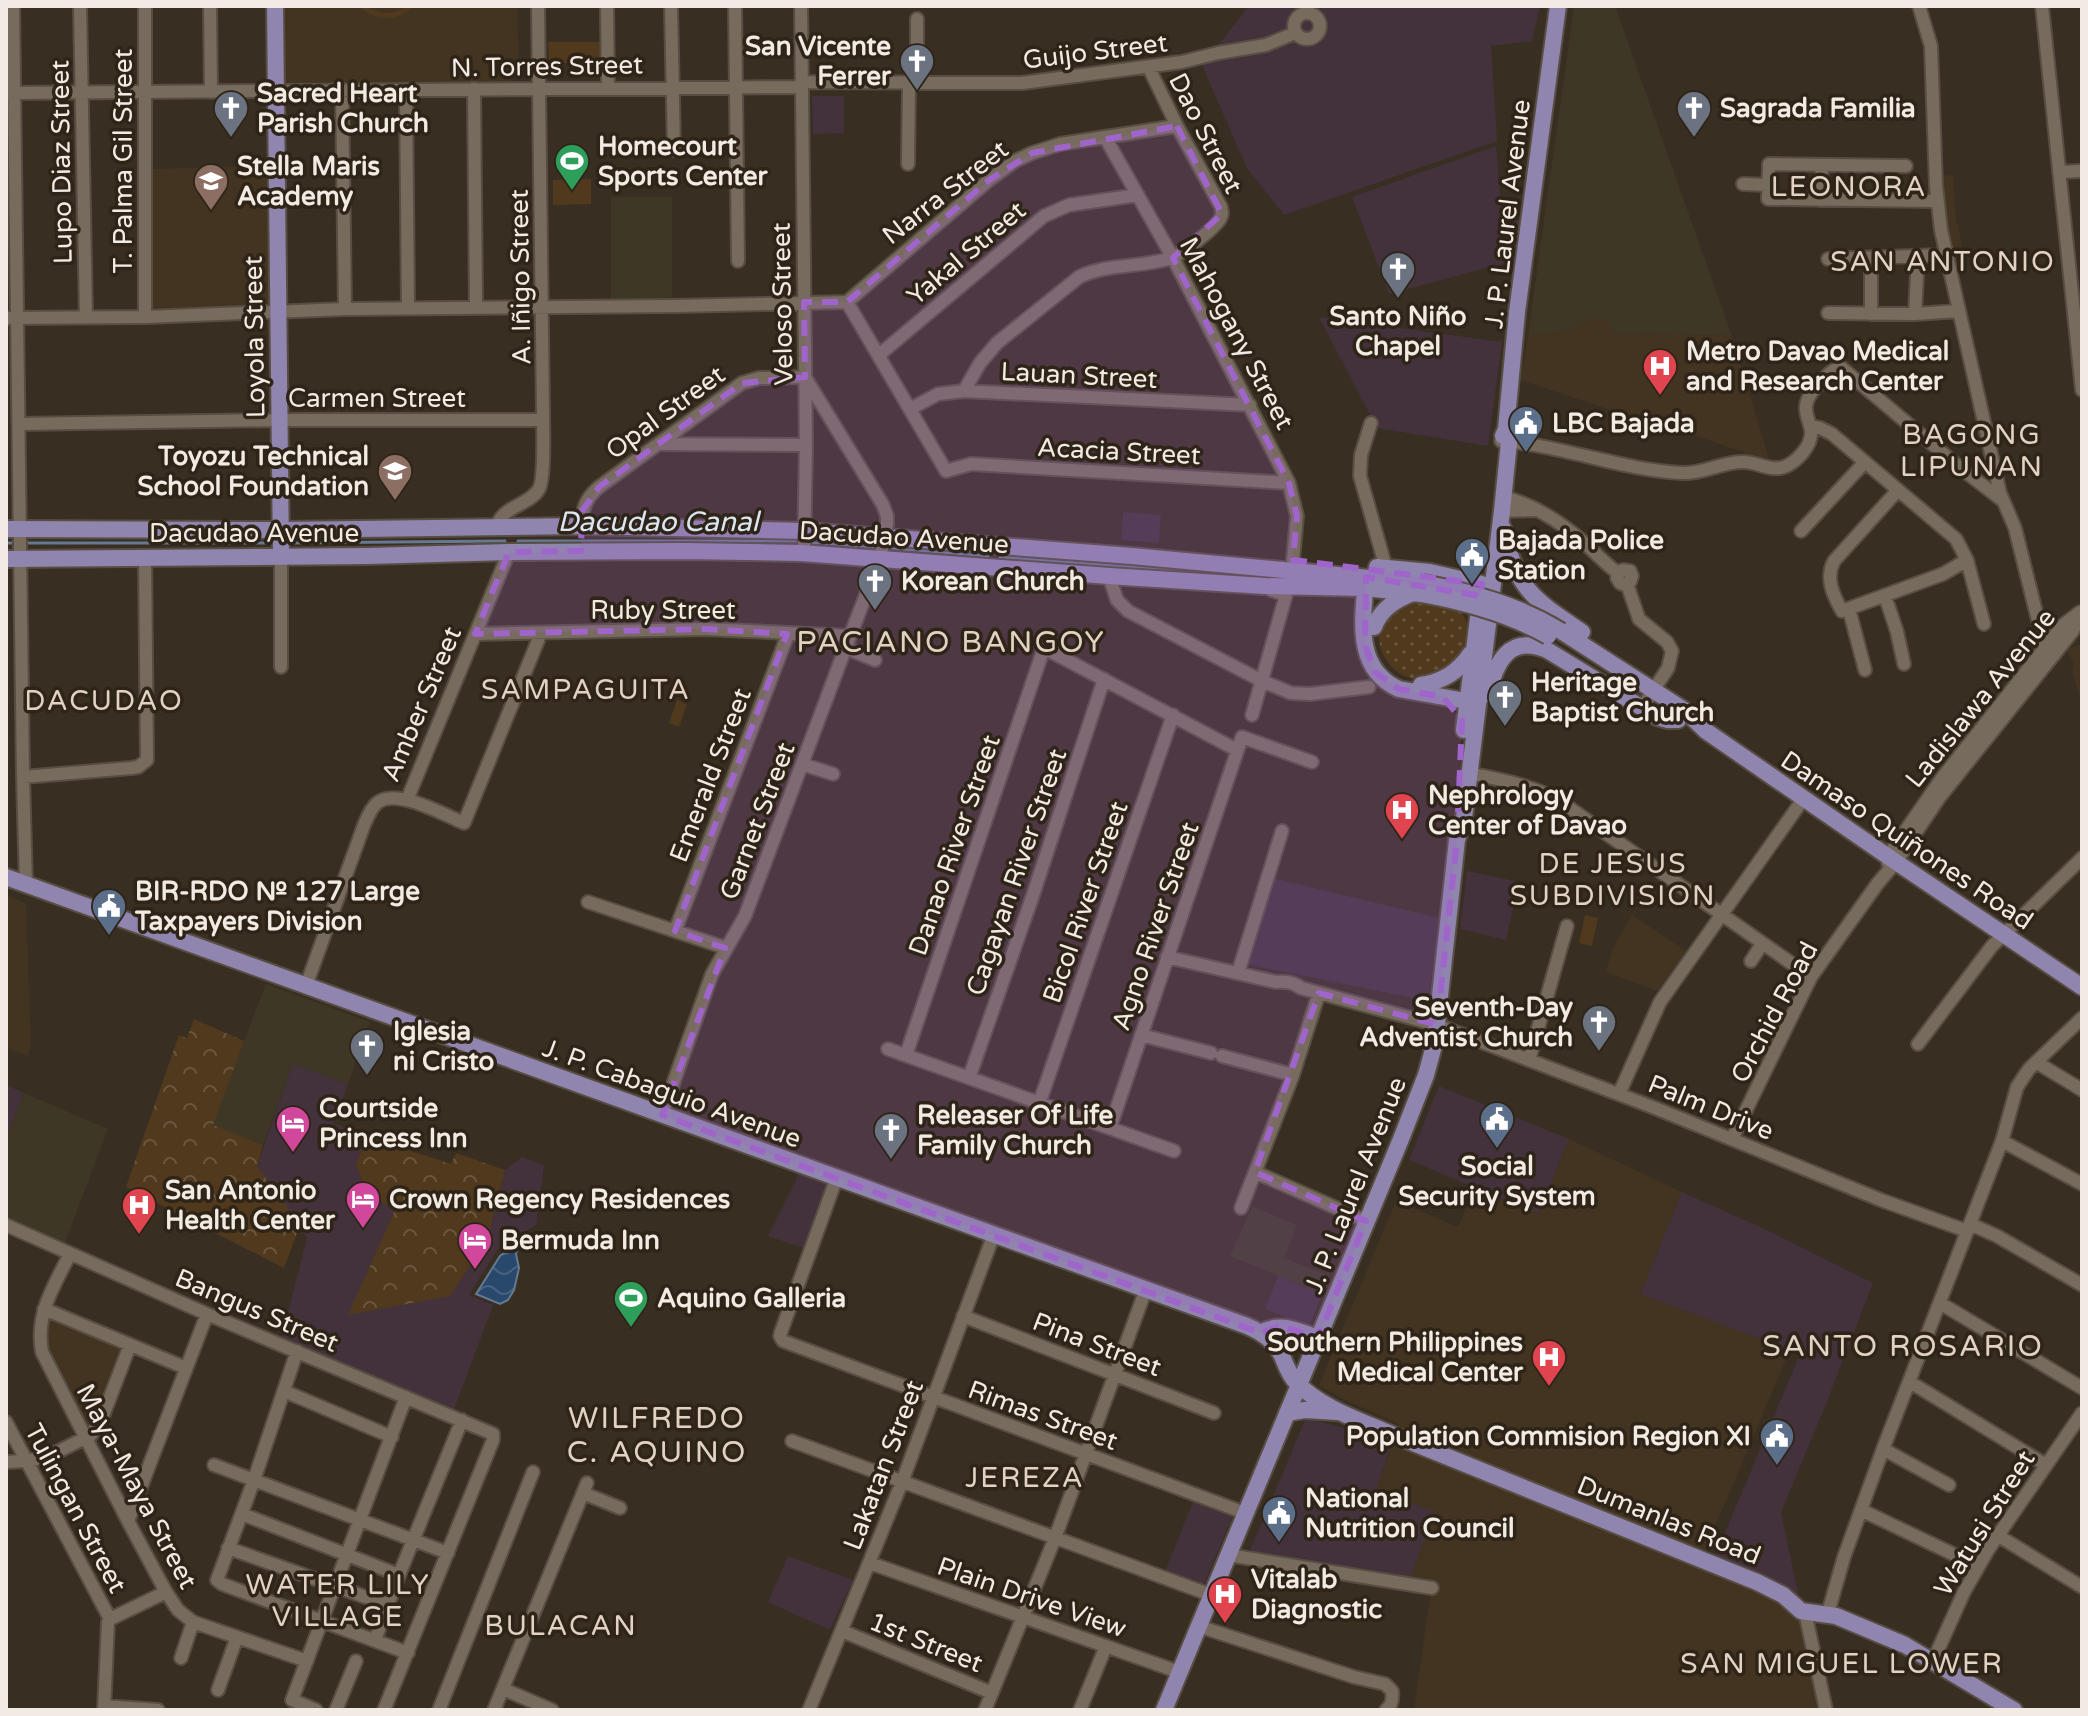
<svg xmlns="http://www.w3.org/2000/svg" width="2088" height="1716" viewBox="0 0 2088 1716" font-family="'Varela Round',sans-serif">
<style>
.commercial{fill:#43323c}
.industrial{fill:#3e3726}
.built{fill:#433422}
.forest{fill:url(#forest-crowns)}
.park{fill:url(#park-dots)}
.pitch{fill:#50391d}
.water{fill:url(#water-waves);stroke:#657990;stroke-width:2}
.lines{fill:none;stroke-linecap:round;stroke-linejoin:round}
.stream{stroke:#657990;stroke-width:3}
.minor-casing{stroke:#574d42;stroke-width:16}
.major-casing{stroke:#574d42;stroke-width:20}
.minor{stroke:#776b5d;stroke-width:12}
.major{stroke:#9085ae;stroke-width:16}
.major-bridge-casing{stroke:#574d42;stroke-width:20;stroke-linecap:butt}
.major-bridge{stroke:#9085ae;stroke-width:16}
.marked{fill:#9f65ca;fill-opacity:0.2;stroke:#9f65ca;stroke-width:6;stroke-dasharray:16 10;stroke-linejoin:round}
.labels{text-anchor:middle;stroke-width:7;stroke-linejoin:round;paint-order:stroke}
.poi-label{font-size:26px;font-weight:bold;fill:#f2ebe3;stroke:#2f2418;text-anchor:start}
.street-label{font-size:26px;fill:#f2ebe3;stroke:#2f2418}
.neighbourhood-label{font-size:28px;letter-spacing:2px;fill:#e1d2c3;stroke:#2f2418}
.water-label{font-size:28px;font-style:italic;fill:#dbe6f2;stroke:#2f2418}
.quarter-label{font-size:30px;letter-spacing:2px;fill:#e1d2c3;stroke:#2f2418}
</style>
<defs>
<pattern id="forest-crowns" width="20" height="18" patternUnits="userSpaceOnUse" patternTransform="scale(2)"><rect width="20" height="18" fill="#50391d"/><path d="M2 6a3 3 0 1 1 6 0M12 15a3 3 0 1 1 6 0" fill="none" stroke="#6a563e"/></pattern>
<pattern id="park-dots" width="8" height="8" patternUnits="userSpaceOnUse" patternTransform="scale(2)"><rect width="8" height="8" fill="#50391d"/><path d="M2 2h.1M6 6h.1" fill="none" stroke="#6a563e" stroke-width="1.8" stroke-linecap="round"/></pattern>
<pattern id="water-waves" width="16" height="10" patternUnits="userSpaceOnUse" patternTransform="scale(2)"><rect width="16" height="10" fill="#28486c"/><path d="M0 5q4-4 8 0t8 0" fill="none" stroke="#486381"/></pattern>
</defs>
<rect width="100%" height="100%" fill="#392e22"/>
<!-- commercial -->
<path class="commercial" d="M1249,6h291l-8,35 -41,5 6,95 -213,74 -37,-47 -50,-114 19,-6z
M812,96h32v37l-31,1z
M1496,146l6,71 19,3 -5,40 -127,34 -37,-97z
M1319,317l183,25 -14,104 -111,-18z
M1123,512l38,3 -2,28 -38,-3z
M1467,871l52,11 -13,58 -46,-11z
M1272,878l168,40 -12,83 -183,-37z
M293,1063l55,21 -15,39 33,13 -10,29 11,28 28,17 -46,105 138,-75 18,-70 17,-13 22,8 -8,60 -37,22 -30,48 24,10 -40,107 -172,-72 26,-102 -50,-72z
M6,1085l18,8 -18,47z
M1439,1086l130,53 -31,75 -129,-54z
M797,1173l34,12 -25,64 -38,-13 29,-58z
M1682,1192l87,39 104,52 -47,121 -45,108 19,91 -86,-44 86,-205 -160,-60z
M1278,1276l44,18 -13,33 -44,-18z
M1306,1418l49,13 36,14 -14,44 58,23 -25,66 -162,-23z
M1193,1502l39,15 -29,70 -38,-15z
M788,1556l65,24 -23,50 -62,-28z"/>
<!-- industrial -->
<path class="industrial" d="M1574,6h41l117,330 -118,-2 -4,-4 -21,-11 -1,4 -11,7 -49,6z
M611,197h61v104h-61z
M266,984l104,38 -22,62 -55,-20 -30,81 -51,-20z
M24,1093l84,36 -44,116 -58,-27v-78z
M1252,1206l45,19 -13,33 46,18 -8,18 -92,-38z"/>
<!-- built -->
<path class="built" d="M285,6h232l2,57 -9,3v19h-225z
M270,166l3,139 -120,3 -3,-139z
M1953,175l3,43 7,32 -14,4 -9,-78z
M1589,319l21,1v9l4,1v4l118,2 38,126 -64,-23 -86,-26 -99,-33 7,-44 40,-6h9l1,-7h10z
M2082,644v57h-1l-9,-30 2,-9 -9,-12z
M6,895l20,8 5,142 -3,11 -22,-8z
M1632,915l54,36 -29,40 -51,-19 7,-25z
M1569,1139l113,53 -42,102 150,56 -92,217 53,20 24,12 17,11 12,18 20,82h-410l15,-107 5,-21 -24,-4 24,-66 -57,-23 22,-65 -58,-26 -22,-13 77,-184 62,26 17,-38 63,25z
M46,1319l78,31 -32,79 -5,4 -42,-78z"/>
<!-- forest -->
<path class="forest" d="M194,1019l50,22 -31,84 50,20 -6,21 43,59 -16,43 -158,-81 53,-152 8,3z
M366,1136l85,28 5,-11 49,17 -18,70 -37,56 -102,19 47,-105 -28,-17 -11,-28z"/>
<!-- park -->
<path class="park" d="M1420,602c10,1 22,2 31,5 23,7 20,37 7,52 -8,10 -13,12 -25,16 -4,1 -8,3 -12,4 -40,3 -69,-69 -1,-77z"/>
<!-- pitch -->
<path class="pitch" d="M359,6c10,0 17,7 27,7 11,0 18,-7 28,-7 -16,16 -39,16 -55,0z
M548,42h53v21h-52z
M591,179v25l-38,1v-25z
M677,700l10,4 -8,23 -10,-4z
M1585,915l13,3 -6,28 -13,-3z"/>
<!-- water -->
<path class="water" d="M521,1241l-5,13 3,14 -5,22 -6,10 -8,4 -24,-10 24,-38z"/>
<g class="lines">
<!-- stream -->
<path class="stream" d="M808,97l1,128
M518,541h281
M809,542l66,5
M6,543h7
M25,543h248
M288,543l217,-2
M892,548l96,8
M1000,557l264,20"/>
<!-- minor casing -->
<g class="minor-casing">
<path id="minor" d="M13,6l10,771 3,107
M80,6l6,311
M145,6v311
M210,6l1,86
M607,6l1,81
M671,6l3,144
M735,6l3,255
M801,6l5,439 -2,108
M1919,6l12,40 5,140 5,44 59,263 15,35 30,120 9,7
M2042,6l40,384
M1294 26a13 13 0 1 1 26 0a13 13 0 1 1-26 0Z
M801,82l221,1 160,-21 36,-9 48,-8 29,-12
M917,82v-63
M474,89l2,218
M342,90l3,219
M406,90l2,218
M8,93l793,-6
M1105,137l68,121 116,225 8,33 -4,44
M908,164l1,-82
M1906,166l-137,-2 -1,35 169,2
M2059,172l23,-1
M1743,184l25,1
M1820,200l2,-35
M1828,259l117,-4
M847,302l99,169 25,-7 318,19
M847,302l142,-122 26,-19 17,-8 28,-9 117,-18
M1828,313l87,1 43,-3
M1871,314v-43
M1915,314l3,-58
M6,318l139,-1 200,-8 331,-3 171,-4
M879,355l165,-139 25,-11 69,-10
M964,391l16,-28 17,-20 82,-66c29,-14 62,-9 92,-19 10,-3 43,-29 49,-39 3,-6 2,-5 1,-12l-44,-81 -28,-58
M910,409l28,-15 26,-3 286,14
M1371,423l-10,32 -1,21 26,92
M19,424l260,-4h264
M1810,426l10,2 12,6 124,105 11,21 17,64
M1501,441c61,4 120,29 181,32 22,1 39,-11 60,-11 14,-1 28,10 42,5 13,-5 29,-22 27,-37 -1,-8 -6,-15 -5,-24 1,-10 9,-18 16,-25 6,-7 11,-12 20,-13l116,98 44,34
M661,444l145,1
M1898,490l-64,71c-9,17 -1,34 8,50l101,-37 24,-14
M1504,497c27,7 55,24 77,43 13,11 23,23 37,33l-1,5 3,5 5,2 5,-3 2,-6 -2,-5 -7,-1 -5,3
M1502,511l34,-1
M582,526c0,-18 4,-28 17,-39l143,-104 17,-5 46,-1 78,128 4,11v8l-7,35 -30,77 -105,280 -33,58 -50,141
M497,527c4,-21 32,-21 42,-38 6,-11 4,-61 4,-76l-5,-407
M1801,531l64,-69
M281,556v111
M1109,576l8,24 11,11 134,70 29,12 19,1 59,-7
M1627,584l12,35 28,23 5,9 -4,17 -21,32
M1885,596l12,36 7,32
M1849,609l16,61
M475,634l230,-5 145,7
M846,648l29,12
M1252,715l34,-120 -15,-5
M802,764l31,10
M1469,773c31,7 64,12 92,29l250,175
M23,777l108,-9 7,-1 9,-7 -2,-203
M407,800l102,-248
M1888,863v-7l54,-78 121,-153 17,-13
M588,902l138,46
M675,931l113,-297
M1167,957l109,25c10,-1 17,0 25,6l136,37 218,83 226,92 86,31
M1751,961l11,-17
M1238,973l44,-142
M306,986l58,-161c3,-7 7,-17 13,-22 19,-16 67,12 87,20l77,-190
M1141,1035l70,18
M1918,1044l74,-98 90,-88
M888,1049l286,102
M906,1055l138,-407 193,102
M1222,1056l71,19
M1529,1060l38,-134
M2036,1062l46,28
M969,1078l63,-180 72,-219
M1619,1094l41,-92 144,-204
M1039,1104l134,-389
M1110,1128l132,-391 70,25
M1732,1139l79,-162 67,-94 18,-21 43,-64 133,-166 10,-18
M2002,1141l80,43
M1255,1172l111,49
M837,1177l-56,155 -1,4 3,5 462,172
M1241,1208l52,-133 26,-82
M1970,1224l27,12 85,49
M6,1225l201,89 286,120v6l-109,270
M70,1254c-16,32 -35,60 -28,98l86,169 38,71 12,18 15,12 114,39
M1940,1303l142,85
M44,1309l142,59
M963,1316l251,97
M297,1351l-43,129 -37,100 5,4 186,69
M1910,1382l136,83
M284,1391l108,46
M6,1422l104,197 -2,3 -4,88
M792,1441l419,154
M1883,1449l66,36
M6,1462l20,-1 21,-4 44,-22 10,-14 29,-76
M214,1465l234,88
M583,1493l37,15
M1861,1510l117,56
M242,1514l157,61
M128,1521l79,-207
M1997,1535l85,52
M228,1548l160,57
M1228,1555l204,33
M870,1563l309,109
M1805,1612l21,98
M1828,1613l16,-56 39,-108 119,-308 15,-54 12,-18 53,-51
M110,1619l56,-27
M1198,1626l156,51 31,7 7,7c1,8 0,15 -6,19
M842,1631l150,62
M375,1640l24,-65 63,-155
M181,1658l12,-36
M1933,1661l31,-69 24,-42 94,-137
M503,1689l49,21
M218,1690l19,-53
M104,1706l54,4
M316,1710l-24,-10 114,-303
M336,1710l20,-49
M439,1710l94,-238
M494,1710l93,-227
M809,1710l93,-228 92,-248
M985,1710l70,-172 91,-249
M1080,1710l26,-64"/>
</g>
<!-- major casing -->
<g class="major-casing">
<path id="major" d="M275,6l6,550
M1503,436l3,-7 11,-117 41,-306
M1503,528c14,62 29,70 79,104
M6,529l275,1 301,-4 223,5 327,25 291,27
M6,559l361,-3 142,-4 175,-1 117,2 308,23 156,10 100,2 56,6
M1377,567l53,5 52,12
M1366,579c-3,40 -12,90 33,110l78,14
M1374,627c7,-18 21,-27 39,-34
M1561,631l123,79 22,21 190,131 186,125
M1421,685c23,-4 37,-13 50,-32
M1488,694c8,-32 21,-60 59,-44l110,67 11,3h10
M1464,730l14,-112
M6,877l1241,449c14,6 27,15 34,28 5,10 7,20 15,28 25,26 63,38 95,52l366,148 26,13 18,16 35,5 69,29 109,65
M1261,1333c19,-12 38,-2 57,5
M1287,1413l18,-3 32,2
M1164,1710l237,-571 25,-64 9,-33 22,-202 7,-22 38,-307 7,-69 -3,-13"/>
</g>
<!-- minor -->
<use href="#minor" class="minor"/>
<!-- major -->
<use href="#major" class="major"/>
<!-- major-bridge casing -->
<g class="major-bridge-casing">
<path id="major-bridge" d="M1423,583c49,9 95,22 138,48
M1421,594c44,8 88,20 127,42"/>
</g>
<!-- major-bridge -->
<use href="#major-bridge" class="major-bridge"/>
</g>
<!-- marked area -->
<path class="marked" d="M1177,126l45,88 -49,44 116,225 8,33 -4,44 189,24 -1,12 -115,-19 -1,68 10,27 24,17 44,8 19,23 -5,120 -20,185 -118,-32 -64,179 111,49 -48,117 -38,-12 -19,7 -599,-218 63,-167 -50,-17 112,-297 -82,-5 -230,5 34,-82 72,-1 1,-40 17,-24 143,-104 63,-6 -1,-75h43l142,-122 43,-27z"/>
<!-- icons -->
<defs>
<g id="church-pin" transform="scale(1.8)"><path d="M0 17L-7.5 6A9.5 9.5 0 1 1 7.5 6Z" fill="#6b7280" stroke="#2f2418"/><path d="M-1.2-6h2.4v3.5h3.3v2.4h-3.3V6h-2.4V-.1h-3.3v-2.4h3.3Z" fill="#fff"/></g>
<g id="stadium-pin" transform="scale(1.8)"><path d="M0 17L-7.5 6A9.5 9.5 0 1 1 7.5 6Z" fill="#2e9e5b" stroke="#2f2418"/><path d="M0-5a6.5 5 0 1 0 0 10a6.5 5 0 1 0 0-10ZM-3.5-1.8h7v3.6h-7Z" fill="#fff"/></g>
<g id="school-pin" transform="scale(1.8)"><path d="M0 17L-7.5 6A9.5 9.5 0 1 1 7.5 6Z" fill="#8d6e63" stroke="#2f2418"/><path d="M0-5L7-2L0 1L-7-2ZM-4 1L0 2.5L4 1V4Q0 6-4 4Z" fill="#fff"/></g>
<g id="hospital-pin" transform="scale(1.8)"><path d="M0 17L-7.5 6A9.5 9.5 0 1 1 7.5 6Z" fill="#e0444e" stroke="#2f2418"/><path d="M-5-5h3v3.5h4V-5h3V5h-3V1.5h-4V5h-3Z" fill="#fff"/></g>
<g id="civic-pin" transform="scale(1.8)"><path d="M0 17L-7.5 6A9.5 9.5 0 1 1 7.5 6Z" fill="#5c6f8a" stroke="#2f2418"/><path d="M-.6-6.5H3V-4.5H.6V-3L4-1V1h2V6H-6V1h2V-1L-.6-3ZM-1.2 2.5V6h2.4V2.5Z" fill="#fff"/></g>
<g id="hotel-pin" transform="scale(1.8)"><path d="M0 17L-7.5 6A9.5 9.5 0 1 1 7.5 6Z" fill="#d1479c" stroke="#2f2418"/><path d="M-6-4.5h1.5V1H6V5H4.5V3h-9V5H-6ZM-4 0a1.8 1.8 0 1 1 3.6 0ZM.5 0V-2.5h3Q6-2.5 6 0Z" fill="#fff"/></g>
</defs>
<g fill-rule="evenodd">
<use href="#church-pin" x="917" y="61"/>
<use href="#church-pin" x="231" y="108"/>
<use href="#church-pin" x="1694" y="108"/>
<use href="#stadium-pin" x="572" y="161"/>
<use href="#school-pin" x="211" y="181"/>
<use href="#church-pin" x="1398" y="269"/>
<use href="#hospital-pin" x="1660" y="366"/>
<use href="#civic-pin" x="1526" y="423"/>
<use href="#school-pin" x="395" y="471"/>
<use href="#civic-pin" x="1472" y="555"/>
<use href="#church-pin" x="875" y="581"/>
<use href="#church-pin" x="1505" y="697"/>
<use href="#hospital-pin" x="1402" y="810"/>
<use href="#civic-pin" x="109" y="906"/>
<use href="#church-pin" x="1599" y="1022"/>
<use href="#church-pin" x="367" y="1046"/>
<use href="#civic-pin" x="1497" y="1119"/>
<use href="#hotel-pin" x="293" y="1123"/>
<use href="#church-pin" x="891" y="1130"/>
<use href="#hotel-pin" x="363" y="1199"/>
<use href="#hospital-pin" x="139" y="1205"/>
<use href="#hotel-pin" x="475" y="1240"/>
<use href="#stadium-pin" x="631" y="1298"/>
<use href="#hospital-pin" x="1549" y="1357"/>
<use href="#civic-pin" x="1777" y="1436"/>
<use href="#civic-pin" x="1279" y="1513"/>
<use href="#hospital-pin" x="1225" y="1594"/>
</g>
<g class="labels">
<!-- poi labels -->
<g class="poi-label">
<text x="891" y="55" text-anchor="end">San Vicente<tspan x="891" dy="30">Ferrer</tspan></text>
<text x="257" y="102">Sacred Heart<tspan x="257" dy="30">Parish Church</tspan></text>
<text x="1720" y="117">Sagrada Familia</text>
<text x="598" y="155">Homecourt<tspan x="598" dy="30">Sports Center</tspan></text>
<text x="237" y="175">Stella Maris<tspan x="237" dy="30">Academy</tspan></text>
<text x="1398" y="325" text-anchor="middle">Santo Niño<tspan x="1398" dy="30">Chapel</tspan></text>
<text x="1686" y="360">Metro Davao Medical<tspan x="1686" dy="30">and Research Center</tspan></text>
<text x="1552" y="432">LBC Bajada</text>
<text x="369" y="465" text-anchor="end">Toyozu Technical<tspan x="369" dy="30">School Foundation</tspan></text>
<text x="1498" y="549">Bajada Police<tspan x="1498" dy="30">Station</tspan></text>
<text x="901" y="590">Korean Church</text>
<text x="1531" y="691">Heritage<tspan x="1531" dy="30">Baptist Church</tspan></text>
<text x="1428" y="804">Nephrology<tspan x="1428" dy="30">Center of Davao</tspan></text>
<text x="135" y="900">BIR-RDO № 127 Large<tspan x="135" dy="30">Taxpayers Division</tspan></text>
<text x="1573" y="1016" text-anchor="end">Seventh-Day<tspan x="1573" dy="30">Adventist Church</tspan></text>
<text x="393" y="1040">Iglesia<tspan x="393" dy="30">ni Cristo</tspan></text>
<text x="319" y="1117">Courtside<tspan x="319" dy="30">Princess Inn</tspan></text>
<text x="917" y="1124">Releaser Of Life<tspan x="917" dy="30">Family Church</tspan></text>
<text x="1497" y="1175" text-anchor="middle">Social<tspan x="1497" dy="30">Security System</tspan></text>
<text x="165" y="1199">San Antonio<tspan x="165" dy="30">Health Center</tspan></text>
<text x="389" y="1208">Crown Regency Residences</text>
<text x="501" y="1249">Bermuda Inn</text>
<text x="657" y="1307">Aquino Galleria</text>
<text x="1523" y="1351" text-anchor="end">Southern Philippines<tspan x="1523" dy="30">Medical Center</tspan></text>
<text x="1751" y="1445" text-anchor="end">Population Commision Region XI</text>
<text x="1305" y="1507">National<tspan x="1305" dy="30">Nutrition Council</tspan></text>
<text x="1251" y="1588">Vitalab<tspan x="1251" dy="30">Diagnostic</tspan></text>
</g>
<!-- street labels -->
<g class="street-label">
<text transform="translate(1095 51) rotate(-7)" y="9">Guijo Street</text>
<text transform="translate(547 66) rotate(-1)" y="9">N. Torres Street</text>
<text transform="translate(1206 133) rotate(63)" y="9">Dao Street</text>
<text transform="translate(123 161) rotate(-90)" y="9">T. Palma Gil Street</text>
<text transform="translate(61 162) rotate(-91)" y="9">Lupo Diaz Street</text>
<text transform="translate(945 192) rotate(-38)" y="9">Narra Street</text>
<text transform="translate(1507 214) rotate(-83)" y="9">J. P. Laurel Avenue</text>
<text transform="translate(966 253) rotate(-40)" y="9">Yakal Street</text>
<text transform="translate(520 277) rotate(-91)" y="9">A. Iñigo Street</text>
<text transform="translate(782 304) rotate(-91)" y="9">Veloso Street</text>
<text transform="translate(1237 333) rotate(62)" y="9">Mahogany Street</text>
<text transform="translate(254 337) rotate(-91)" y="9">Loyola Street</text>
<text transform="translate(1079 375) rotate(3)" y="9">Lauan Street</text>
<text x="377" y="407">Carmen Street</text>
<text transform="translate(665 412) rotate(-36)" y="9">Opal Street</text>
<text transform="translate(1119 451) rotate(3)" y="9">Acacia Street</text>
<text x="254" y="542">Dacudao Avenue</text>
<text transform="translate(904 537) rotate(4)" y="9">Dacudao Avenue</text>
<text x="663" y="619">Ruby Street</text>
<text transform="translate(1980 698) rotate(-51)" y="9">Ladislawa Avenue</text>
<text transform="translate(421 704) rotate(-67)" y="9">Amber Street</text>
<text transform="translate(710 775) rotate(-69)" y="9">Emerald Street</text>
<text transform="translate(757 821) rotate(-69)" y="9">Garnet Street</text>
<text transform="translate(1907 840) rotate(34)" y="9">Damaso Quiñones Road</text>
<text transform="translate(954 845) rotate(-71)" y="9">Danao River Street</text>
<text transform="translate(1016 872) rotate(-71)" y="9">Cagayan River Street</text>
<text transform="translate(1085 902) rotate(-71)" y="9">Bicol River Street</text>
<text transform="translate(1155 926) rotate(-71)" y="9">Agno River Street</text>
<text transform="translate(1774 1012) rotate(-62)" y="9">Orchid Road</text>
<text transform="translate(672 1093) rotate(20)" y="9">J. P. Cabaguio Avenue</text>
<text transform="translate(1711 1107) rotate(22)" y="9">Palm Drive</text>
<text transform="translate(1355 1185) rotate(-68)" y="9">J. P. Laurel Avenue</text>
<text transform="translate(257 1310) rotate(23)" y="9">Bangus Street</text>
<text transform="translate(1097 1344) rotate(21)" y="9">Pina Street</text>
<text transform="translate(1043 1415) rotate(20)" y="9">Rimas Street</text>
<text transform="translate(883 1465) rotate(-69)" y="9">Lakatan Street</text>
<text transform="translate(137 1486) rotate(62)" y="9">Maya-Maya Street</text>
<text transform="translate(76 1508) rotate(62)" y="9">Tulingan Street</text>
<text transform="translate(1669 1520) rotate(22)" y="9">Dumanlas Road</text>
<text transform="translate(1984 1523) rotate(-58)" y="9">Watusi Street</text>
<text transform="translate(1032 1597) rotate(19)" y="9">Plain Drive View</text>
<text transform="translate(926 1642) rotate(22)" y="9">1st Street</text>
</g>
<!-- neighbourhood labels -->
<g class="neighbourhood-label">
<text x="1849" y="196">LEONORA</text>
<text x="1943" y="271">SAN ANTONIO</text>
<text x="1972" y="444">BAGONG<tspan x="1972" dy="32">LIPUNAN</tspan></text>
<text x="586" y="699">SAMPAGUITA</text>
<text x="104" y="710">DACUDAO</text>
<text x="1613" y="873">DE JESUS<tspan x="1613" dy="32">SUBDIVISION</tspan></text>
<text x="1025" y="1487">JEREZA</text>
<text x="338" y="1594">WATER LILY<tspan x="338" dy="32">VILLAGE</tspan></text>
<text x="561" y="1635">BULACAN</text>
<text x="1842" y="1673">SAN MIGUEL LOWER</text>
</g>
<!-- water labels -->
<g class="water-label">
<text x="658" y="531">Dacudao Canal</text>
</g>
<!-- quarter labels -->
<g class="quarter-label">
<text x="951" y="652">PACIANO BANGOY</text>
<text x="1903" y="1356">SANTO ROSARIO</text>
<text x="657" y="1428">WILFREDO<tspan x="657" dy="34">C. AQUINO</tspan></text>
</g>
</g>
<!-- border -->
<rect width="2088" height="1716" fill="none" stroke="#f2ebe3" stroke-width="16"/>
</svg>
